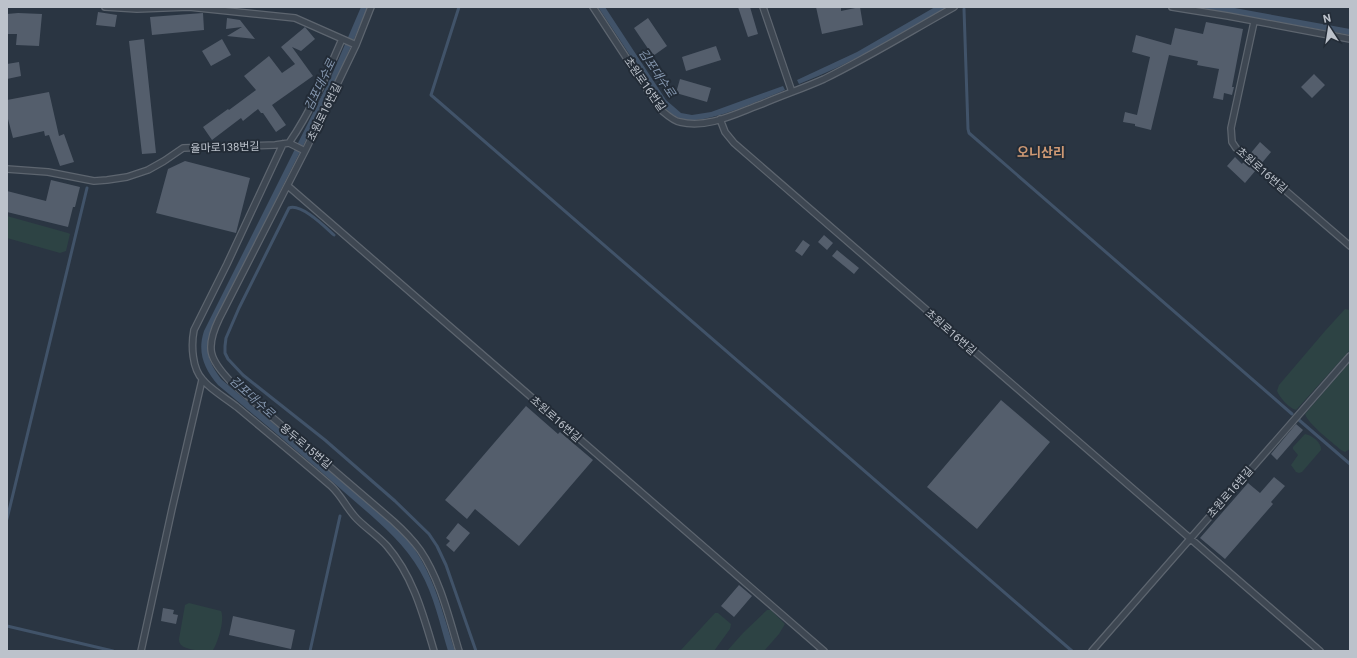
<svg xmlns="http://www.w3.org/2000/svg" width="1357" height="658" viewBox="0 0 1357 658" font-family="Roboto,'Noto Sans KR',sans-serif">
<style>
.green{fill:#2d4344}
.water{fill:#415369}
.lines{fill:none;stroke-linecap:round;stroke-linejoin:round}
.stream{stroke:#415369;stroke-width:3}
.building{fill:#545e6c}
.lane-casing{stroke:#5d656f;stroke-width:8}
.lane{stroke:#3e4752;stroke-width:5.5}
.labels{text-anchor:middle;stroke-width:4;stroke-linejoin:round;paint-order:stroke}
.street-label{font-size:11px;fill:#bcc2cb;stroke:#232c37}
.water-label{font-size:12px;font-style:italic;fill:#8698b0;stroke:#232c37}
.quarter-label{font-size:13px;font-weight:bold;fill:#ce9974;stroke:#232c37}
</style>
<rect width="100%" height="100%" fill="#2a3542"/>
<!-- green -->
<path class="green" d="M7,216l61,17 2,1 -4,17 -6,2 -53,-15z
M1345,309l5,1v40l-54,60c-7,-2 -16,-12 -19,-19l2,-6 46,-54z
M1350,362v87l-5,3 -4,-2c-9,-8 -32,-25 -36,-36z
M1305,434c7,1 17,9 16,16l-19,22 -3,1 -3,-1 -5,-7 7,-10 -5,-6v-2z
M189,603l32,8c4,9 -3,31 -8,39 -7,2 -23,0 -29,-3 -4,-2 -5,-5 -5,-8l6,-34z
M767,610h4l14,14 -6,10 -15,17h-37l16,-18z
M715,613h3l13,11 -1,5 -16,22h-34z"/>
<!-- water -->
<path class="water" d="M361,7h7l-31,71 -115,229c-14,30 -23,43 -1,72l172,146c9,9 18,17 24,28 19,29 27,65 38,98h-7c-8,-26 -14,-56 -28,-80 -19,-33 -49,-55 -77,-80 -41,-36 -83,-71 -125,-106 -14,-16 -21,-33 -14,-54l127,-254z
M598,7h7l61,93 15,13 11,2 19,-3 72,-26 2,4c-23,9 -83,38 -106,28 -6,-2 -12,-8 -16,-13z
M935,7h13c-49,28 -97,57 -149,77l-2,-4 60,-28z
M1196,7h33l121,22v6z"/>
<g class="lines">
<!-- stream -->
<path class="stream" d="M459,7l-28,88 641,556
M964,9l4,120 1,4 323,281
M334,235c-9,-8 -33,-32 -45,-27l-50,100 -13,30 -1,8v7l3,6 15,16 82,65 70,61 34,33 8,12 9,19 30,86
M1299,420l51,44
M7,519l80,-331
M7,626l106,25
M310,651l30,-135"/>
</g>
<!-- building -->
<path class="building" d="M738,7h12l8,27 -10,3z
M816,7h25v4l19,-4 3,18 -41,9z
M98,12l19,3 -2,12 -19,-2z
M18,13l24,1 -3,32 -23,-1 1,-11h-10v-20z
M203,13l1,17 -52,5 -2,-18z
M227,18l13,2 15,19 -28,-3 15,-9 -16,2z
M648,18l19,28 -14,10 -19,-28z
M1206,22l37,7 -11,58h2l-2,8 -8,-2 -1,7 -10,-2 6,-29 -22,-4 1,-4 -29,-6 -18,75 -16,-4v-2l-12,-2 2,-10 12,3 13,-58 -18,-5 4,-17 35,10 4,-17 28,6z
M305,27l10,12 -14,12 -9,-4 21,29 -41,29 14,20 -10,7 -13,-19h-2l-3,-4 -15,12 -2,-3 -29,22 -9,-13 25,-18 1,1 27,-20 -12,-14 25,-20 13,17 13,-9 -14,-17z
M144,39l12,114 -14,1 -13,-113z
M222,39l9,16 -20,11 -9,-15z
M716,46l5,14 -35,11 -4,-14z
M19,62l2,14 -14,3v-15z
M1314,74l11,11 -13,13 -11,-11z
M680,79l31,9 -4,14 -31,-9z
M49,92l10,44 5,-2 10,28 -14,4 -11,-31 -4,1 -1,-5 -31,7 -5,-19h-1v-19z
M1260,142l11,10 -10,12 -11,-10z
M1235,157l7,7 2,-3 12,9 -11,13 -18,-17z
M185,161l65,17 -14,55 -80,-20 12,-44z
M51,180l29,7 -5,20h-2l-5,20 -61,-15v-21l39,10z
M824,235l9,8 -6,7 -9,-8z
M803,240l7,5 -8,11 -7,-5z
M837,250l22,18 -5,6 -22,-18z
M1001,400l49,42 -73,87 -50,-42z
M526,406l32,28 2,-2 33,28 -74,86 -44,-37 -8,10 -22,-19z
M1296,424l7,6 -26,30 -6,-6z
M1274,477l11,9 -14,16 2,2 -48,55 -25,-21 48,-55 12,10z
M458,523l12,10 -16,19 -8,-7 4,-4 -4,-3z
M739,585l13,11 -18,21 -13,-11z
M163,608l11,2 -1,4 5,1 -2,9 -15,-3z
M233,616l62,14 -4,19 -62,-14z"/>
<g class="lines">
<!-- lane casing -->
<g class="lane-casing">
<path id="lane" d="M105,7l32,2 52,-2 106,11 61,27
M371,7l-15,38 -51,106 -86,168c-14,29 -10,40 12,63l162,139c10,9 19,18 27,29 20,29 29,68 39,101
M593,7l67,102c6,5 13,12 20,13 28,7 57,-9 82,-18 21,-9 42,-16 62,-25 45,-22 87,-48 130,-72
M763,7l29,85
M1172,7l56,9 122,23
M1254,22l-23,106 1,14 4,6 114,98
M720,119l5,13 9,11 586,508
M289,143c22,-32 38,-69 53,-104
M283,144l-56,120 -33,66c-3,15 -2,39 9,50 7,9 24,19 34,27 31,26 63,52 94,79 11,10 16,23 26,33 10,10 21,17 30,27 26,30 36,68 47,105
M7,169l41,3 46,9 13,-1 20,-3 21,-7 16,-9 19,-13 92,-3 14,-2 16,8
M288,186l536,465
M141,651l31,-142 30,-129
M1092,651l258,-295"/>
</g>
<!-- lane -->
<use href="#lane" class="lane"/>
</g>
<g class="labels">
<!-- street labels -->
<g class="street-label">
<text transform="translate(645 84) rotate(55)" y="4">초원로16번길</text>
<text transform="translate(324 112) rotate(-64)" y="4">초원로16번길</text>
<text transform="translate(225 147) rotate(-2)" y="4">율마로138번길</text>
<text transform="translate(1262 170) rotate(41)" y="4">초원로16번길</text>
<text transform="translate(951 332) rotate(41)" y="4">초원로16번길</text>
<text transform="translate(556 419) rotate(41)" y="4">초원로16번길</text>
<text transform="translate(306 446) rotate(40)" y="4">용두로15번길</text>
<text transform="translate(1230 492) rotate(-49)" y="4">초원로16번길</text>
</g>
<!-- water labels -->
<g class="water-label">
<text transform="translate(657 73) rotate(56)" y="4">김포대수로</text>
<text transform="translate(320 85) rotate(-64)" y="4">김포대수로</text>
<text transform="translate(252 397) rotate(42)" y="4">김포대수로</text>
</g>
<!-- quarter labels -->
<g class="quarter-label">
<text x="1041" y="157">오니산리</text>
</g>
</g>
<!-- border -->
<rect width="1357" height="658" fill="none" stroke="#bcc2cb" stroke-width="16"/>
<!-- north arrow -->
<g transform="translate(1329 28) rotate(348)" stroke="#232c37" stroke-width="3" paint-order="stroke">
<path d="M0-3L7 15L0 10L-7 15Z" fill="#bcc2cb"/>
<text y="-6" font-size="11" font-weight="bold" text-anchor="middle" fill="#bcc2cb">N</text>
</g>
</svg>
